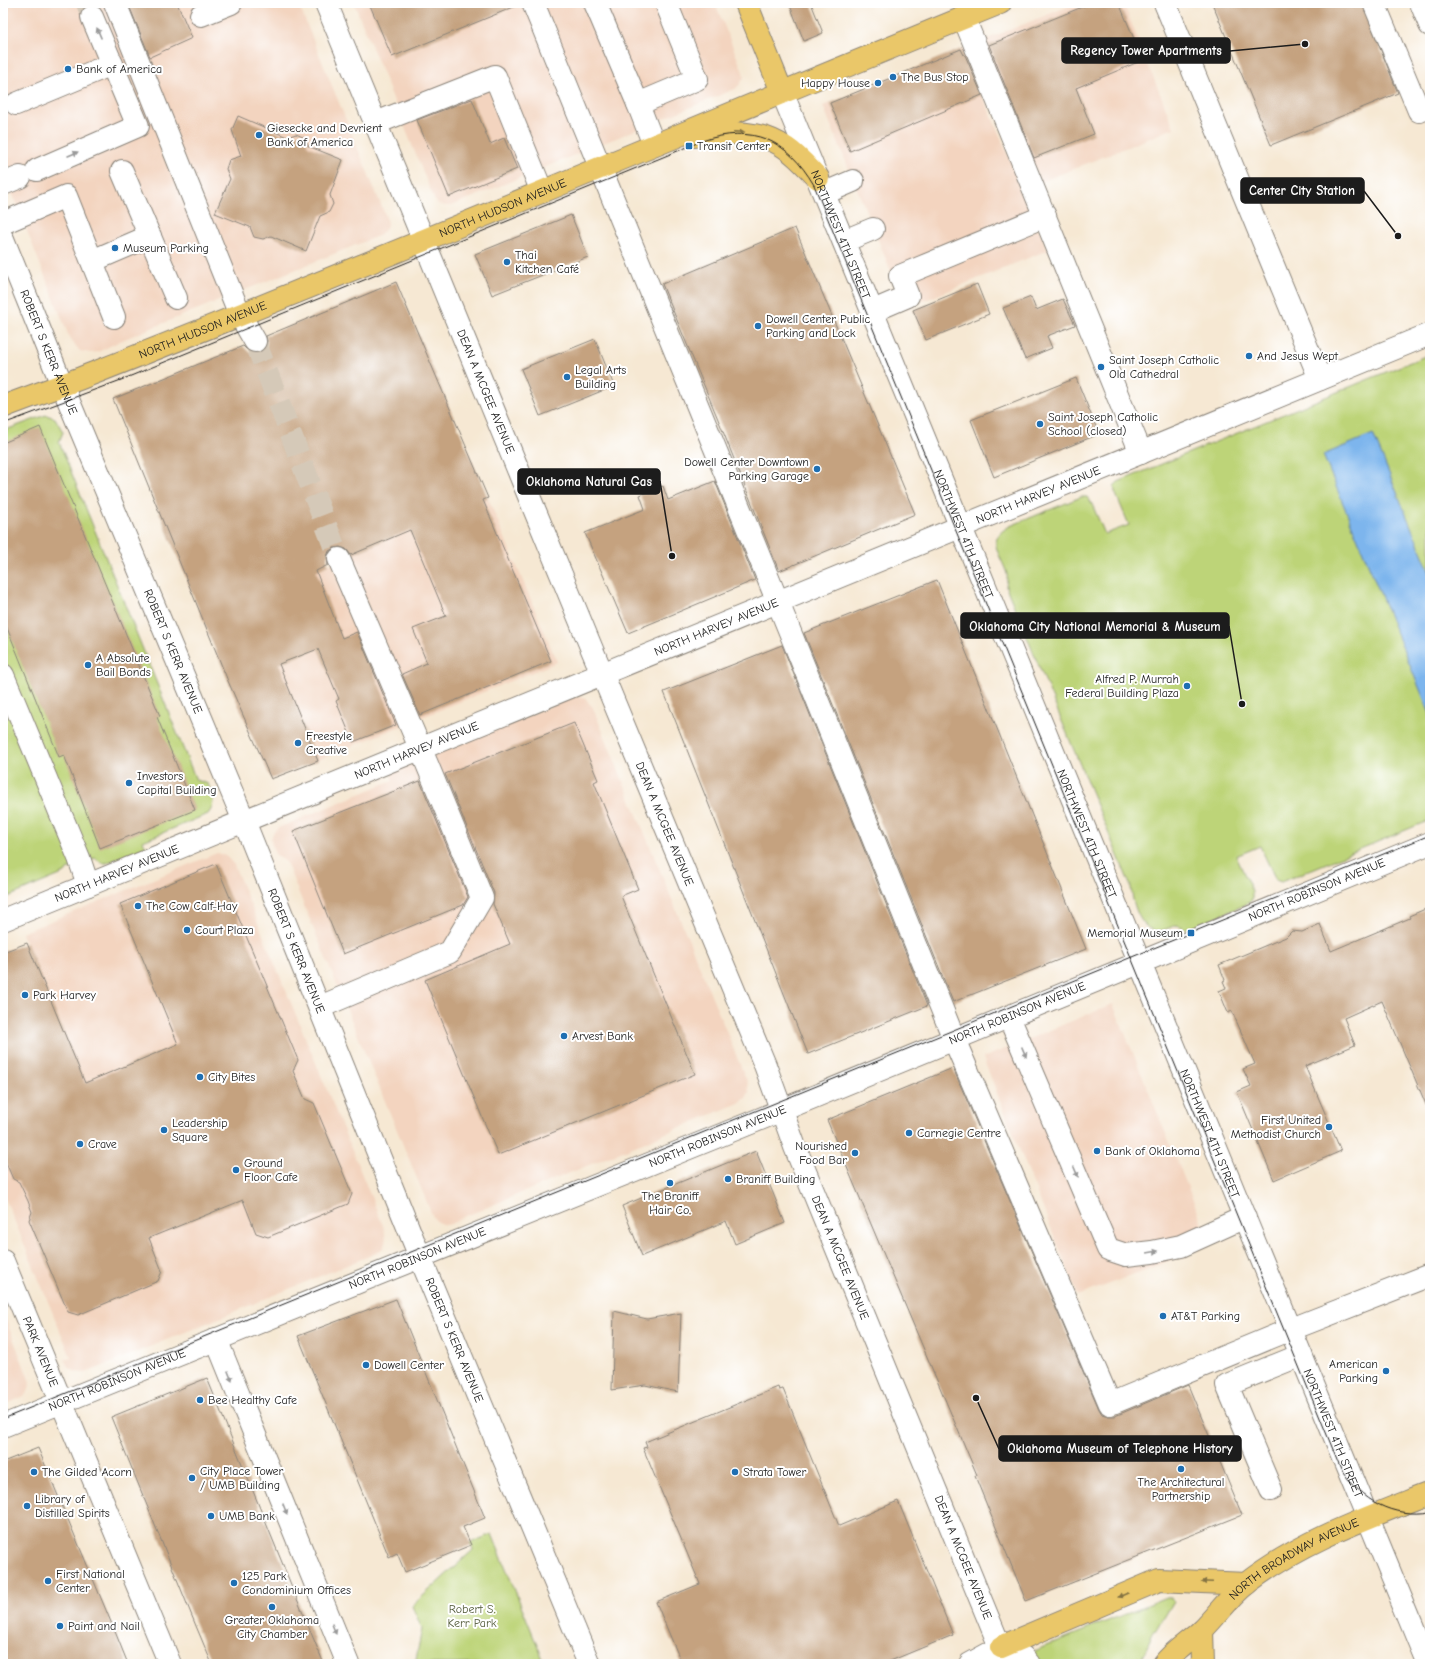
<svg xmlns="http://www.w3.org/2000/svg" width="1433" height="1667" viewBox="0 0 1433 1667" font-family="'Comic Neue',sans-serif">
<style>
.built{fill:#f3d4bf}
.green{fill:#bdd478;stroke:#6c784a}
.water{fill:#7db5ed;stroke:#4c6884}
.building{fill:#c5a27f}
.lines{fill:none;stroke-linecap:round;stroke-linejoin:round}
.minor-tunnel{stroke:#d5c9b8;stroke-width:22;stroke-dasharray:22 11;stroke-linecap:butt}
.minor-casing{stroke:#898278;stroke-width:24}
.major-casing{stroke:#898278;stroke-width:24}
.minor{stroke:#fff;stroke-width:22}
.major{stroke:#eac769;stroke-width:22}
.tram{stroke:#1c1c1c;stroke-width:1}
.oneway{fill:#999}
.oneway2{fill:#837242}
.poi-dot{fill:#1f6fb2;stroke:#fff;stroke-width:1.5}
.labels{text-anchor:middle;stroke-width:4;stroke-linejoin:round;paint-order:stroke}
.poi-label{font-size:12px;fill:#1c1c1c;stroke:#fff;text-anchor:start}
.street-label{font-size:12px;fill:#1c1c1c;stroke:#fff}
.park-label{font-size:12px;fill:#545c3c;stroke:#fff}
.leader{fill:none;stroke:#1c1c1c;stroke-width:1.5}
.callout-dot{fill:#1c1c1c;stroke:#fff;stroke-width:1.5}
.callout{fill:#1c1c1c;stroke:#1c1c1c;stroke-width:1.5}
.callout-label{font-size:13px;text-anchor:middle;font-weight:bold;fill:#fff}
</style>
<rect width="100%" height="100%" fill="#fff"/>
<filter id="ink" filterUnits="userSpaceOnUse"><feTurbulence type="fractalNoise" baseFrequency=".025" numOctaves="2"/><feDisplacementMap in="SourceGraphic" scale="8" xChannelSelector="R" yChannelSelector="G"/><feConvolveMatrix kernelMatrix="1 2 1 2 8 2 1 2 1" color-interpolation-filters="sRGB"/></filter>
<filter id="wash" filterUnits="userSpaceOnUse"><feTurbulence type="fractalNoise" baseFrequency=".012" numOctaves="4" result="noise"/><feDisplacementMap in="SourceGraphic" scale="16" xChannelSelector="R" yChannelSelector="G"/><feGaussianBlur stdDeviation="0.9" result="paint"/><feColorMatrix in="noise" values="0 0 0 0 0 0 0 0 0 0 0 0 0 0 0 0 0 1.4 0 .05"/><feComposite in="paint" operator="in"/></filter>
<g filter="url(#wash)">
<rect width="100%" height="100%" fill="#f6e8d3"/>
<!-- built -->
<path class="built" d="M3,3h295l88,214 1,8 -3,6 -6,5 -256,104 -24,12 -7,1 -11,-2 -10,-12 -67,-168z
M354,3h361l28,69 1,5 -4,7 -5,5 -284,117h-5l-8,-2 -4,-5z
M1077,3h46l51,125 -133,54 -59,-141z
M963,48l85,202 -142,58 -83,-202z
M488,498l69,164 -286,117 -42,-95 84,-33 -13,-29 16,-51 23,-12z
M573,697h7l6,2 7,9 155,376 1,8 -3,6 -7,5 -278,115 -10,6 -6,1 -8,-3 -4,-5 -147,-355 -11,-8 -3,-8 -1,-7 2,-6 5,-5 115,-48 -2,-4 2,-5z
M217,853l8,2 9,10 150,363 2,12 -3,8 -7,5 -285,118 -6,2 -9,-1 -8,-5 -3,-7 6,-3 -68,-164v-102l62,-54 -43,-104z
M1113,1004l98,240 -133,52 -95,-238z
M3,1312l27,70 -1,8 -5,6 -21,10z"/>
<!-- green -->
<path class="green" d="M1430,354v466l-149,62 -5,-2 -16,-34 -24,10 16,35v9l-7,5 -57,24 -11,-4c-6,2 -14,6 -21,6 -17,-2 -24,-31 -25,-44l-125,-300c0,-4 2,-9 1,-13 -6,-20 -23,-34 3,-48l71,-29h6l4,5 14,32 24,-9 -14,-33 -1,-6 4,-4z
M46,415l9,3 8,14 -4,10 137,338 12,4c5,11 8,20 0,30l-65,27 3,6 -39,16h-5l-7,-5 -27,11 -3,4 -62,26v-468z
M492,1534l53,130h-130l7,-35 -10,-23 61,-56 -3,-7z
M1167,1597h4l2,4 -21,35 -13,28h-100l-7,-10 1,-2 8,-4z"/>
<!-- water -->
<path class="water" d="M1373,434l57,139v141l-107,-259z"/>
<g id="blocks">
<!-- building -->
<path class="building" d="M128,3h49l15,35 -42,19z
M369,3h152v1l-129,53z
M789,3h22l12,30 -19,8z
M1092,3h27l24,57 -67,28 18,46 -60,24 -45,-113z
M1212,3h150l36,90 -127,52z
M961,49l3,6h1l17,40 -132,56 -20,-48z
M472,99l18,45 14,-6 13,31 -68,28 -32,-77z
M238,116l49,21 9,-3 9,4 3,8 35,14 -13,35 3,9 -4,8 -9,4 -14,35 -35,-15 -8,3 -9,-2 -4,-10 -35,-14 15,-34 -4,-10 3,-9 12,-4 -9,-26z
M571,215l17,42 -96,38 -17,-41z
M795,228l120,286 -136,57 -59,-147 -58,-140z
M396,282l92,216 -5,2 68,161 -131,54 -18,-41 25,-11 -14,-34 33,-13 -36,-86 -59,25 -5,-6 -6,-2 -6,1 -5,3 -2,6 1,8 -12,6 26,67 15,-6 39,93 -43,17 -17,-41 3,-2 -21,-50 -39,15 39,97 -47,18 -43,-98 -115,-282 130,-53 6,6 6,1 6,-1 5,-5 1,-6 -1,-5z
M977,284l12,30 -63,26 -13,-30z
M1031,297l5,13 27,-11 12,26 -28,11 5,12 -27,11 -22,-51z
M595,339l19,47 -74,30 -19,-47z
M1076,378l23,56 -105,43 -23,-57z
M40,427l120,289 -3,1 38,93 -95,38 -36,-93 -5,2 -56,-139v-175z
M715,481l40,99 -127,53 -43,-100 60,-24 -5,-14 23,-9 5,14z
M937,580l149,369 -133,53 -149,-369z
M782,645l145,361 -119,48 -144,-362z
M574,723l24,57 -4,2 44,107 -17,7 74,178 -197,81 -73,-175 85,-36 -17,-40 1,-11 -49,-119z
M420,781l48,116 -5,8 -120,49 -50,-123z
M216,864l82,196 -5,11 12,28 9,4 38,91 -4,10 -80,33 -12,-4 -13,-33 -94,38 13,33 -4,10 -80,34 -10,-3 -39,-92 3,-8 -4,-11 -9,-19 -6,-3 -10,-23v-204l24,-9 58,140 93,-39 -58,-140z
M1430,907v207l-48,-113 -38,17 11,27 -50,21 36,85 -67,29 -37,-88 14,-6 -8,-17 12,-5 -23,-53 -4,2 -9,-22 7,-3 -3,-7 2,-1 -6,-15 67,-28 6,-6 10,1 18,-8 11,27 79,-33 -1,-2z
M953,1068l146,341 3,5 6,2h7l73,-31 54,130 -216,86 -51,-125 2,-1 -150,-355z
M756,1151l29,72 -50,21 -9,-23 -84,35 -20,-50z
M396,1299l89,219 -22,9 8,18 -66,27 -8,-19 -8,4 -91,-221z
M614,1311l33,8 34,-6 -3,79 -33,-7 -33,5z
M207,1378l85,209 32,77h-112l-16,-38 -85,-209z
M778,1387l1,3 4,-1 56,137 59,-25 55,134 -70,29h-201l-26,-62 44,-18 -57,-136 4,-1 -2,-5z
M38,1448l78,186 12,30h-125v-202z"/>
</g>
</g>
<g filter="url(#ink)">
<use href="#blocks" fill-opacity="0" stroke="#898278" stroke-width="1"/>
<g class="lines">
<!-- minor-tunnel -->
<path class="minor-tunnel" d="M87,3l5,14
M255,341l84,218"/>
<!-- minor casing -->
<g class="minor-casing">
<g id="minor">
<path d="M115,3l125,312 15,26"/>
<path id="s1" d="M326,3l265,644 174,418 30,82 212,517"/>
<path d="M533,3l255,624 166,412 156,365 174,-72 146,-57"/>
<path d="M595,3l43,101 59,-25 -31,-76"/>
<path d="M1165,3l155,376"/>
<path d="M1374,3l45,108"/>
<path d="M1421,3l9,22"/>
<path d="M201,15l30,-12"/>
<path d="M964,18l177,435"/>
<path id="s2" d="M782,92l646,1572"/>
<path d="M16,104l96,-40"/>
<path d="M638,104l16,41"/>
<path d="M376,123l119,-47 47,116"/>
<path d="M37,170l101,-44 -46,-109"/>
<path d="M122,171l54,127"/>
<path d="M3,184l17,-7"/>
<path d="M825,193l28,-12"/>
<path d="M3,223l63,-27 48,121"/>
<path id="s3" d="M3,239l59,146 182,436 176,436 169,407"/>
<path d="M844,241l29,-12"/>
<path d="M92,261l58,-25"/>
<path d="M873,311l35,-15 -8,-20 145,-60"/>
<path d="M3,675l76,183 9,27"/>
<path id="s4" d="M3,920l1427,-586"/>
<path d="M320,1007l130,-55 32,-54 -55,-134 -88,-205"/>
<path d="M1009,1017l99,232 18,6 26,-3 29,-6 64,-29"/>
<path id="s5" d="M3,1261l167,403"/>
<path d="M216,1339l132,325"/>
<path id="s6" d="M3,1426l750,-304 677,-279"/>
<path d="M1271,1490l-44,-105 74,-30"/>
<path d="M1001,1647l22,10 6,7"/>
<path d="M970,1664l31,-17"/>
</g>
</g>
<!-- major casing -->
<g class="major-casing">
<g id="major">
<path d="M746,3l36,89"/>
<path d="M693,136c33,-3 65,-8 93,12 12,8 22,20 32,30"/>
<path id="s7" d="M3,407c30,-12 61,-22 91,-34 304,-119 604,-247 906,-370"/>
<path d="M1202,1630l1,34"/>
<path d="M1001,1647l158,-67 87,4"/>
<path id="s8" d="M1164,1664c10,-14 27,-23 39,-35 15,-15 27,-33 44,-46 54,-42 120,-65 183,-90"/>
</g>
</g>
<!-- minor -->
<use href="#minor" class="minor"/>
<!-- major -->
<use href="#major" class="major"/>
<!-- tram -->
<path class="tram" d="M3,424l118,-44 581,-239c50,-17 85,-2 112,44l527,1284c21,32 51,49 89,43
M3,1419l1427,-584"/>
</g>
<!-- one-way arrows -->
<defs><path id="oneway-solid" d="M-6-.8H1V-3.2L6.5 0L1 3.2V.8H-6Z"/></defs>
<g class="oneway">
<use href="#oneway-solid" transform="translate(99 33) rotate(-113)"/>
<use href="#oneway-solid" transform="translate(73 154) rotate(-23)"/>
<use href="#oneway-solid" transform="translate(1024 1052) rotate(67)"/>
<use href="#oneway-solid" transform="translate(1076 1172) rotate(67)"/>
<use href="#oneway-solid" transform="translate(1153 1252) rotate(-10)"/>
<use href="#oneway-solid" transform="translate(230 1376) rotate(68)"/>
<use href="#oneway-solid" transform="translate(285 1509) rotate(68)"/>
<use href="#oneway-solid" transform="translate(334 1629) rotate(68)"/>
</g>
<g class="oneway2">
<use href="#oneway-solid" transform="translate(739 132) rotate(1)"/>
<use href="#oneway-solid" transform="translate(1207 1582) rotate(-177)"/>
<use href="#oneway-solid" transform="translate(1123 1595) rotate(157)"/>
</g>
</g>
<!-- markers -->
<g class="poi-dot">
<circle cx="68" cy="69" r="4"/>
<circle cx="893" cy="77" r="4"/>
<circle cx="878" cy="83" r="4"/>
<circle cx="259" cy="135" r="4"/>
<rect x="685" y="142" width="8" height="8" rx="2"/>
<circle cx="115" cy="248" r="4"/>
<circle cx="507" cy="262" r="4"/>
<circle cx="758" cy="326" r="4"/>
<circle cx="1249" cy="356" r="4"/>
<circle cx="1101" cy="367" r="4"/>
<circle cx="567" cy="377" r="4"/>
<circle cx="1040" cy="424" r="4"/>
<circle cx="817" cy="469" r="4"/>
<circle cx="88" cy="665" r="4"/>
<circle cx="1187" cy="686" r="4"/>
<circle cx="298" cy="743" r="4"/>
<circle cx="129" cy="783" r="4"/>
<circle cx="138" cy="906" r="4"/>
<circle cx="187" cy="930" r="4"/>
<rect x="1187" y="929" width="8" height="8" rx="2"/>
<circle cx="25" cy="995" r="4"/>
<circle cx="564" cy="1036" r="4"/>
<circle cx="200" cy="1077" r="4"/>
<circle cx="1329" cy="1127" r="4"/>
<circle cx="164" cy="1130" r="4"/>
<circle cx="909" cy="1133" r="4"/>
<circle cx="80" cy="1144" r="4"/>
<circle cx="1097" cy="1151" r="4"/>
<circle cx="855" cy="1153" r="4"/>
<circle cx="236" cy="1170" r="4"/>
<circle cx="728" cy="1179" r="4"/>
<circle cx="670" cy="1183" r="4"/>
<circle cx="1163" cy="1316" r="4"/>
<circle cx="366" cy="1365" r="4"/>
<circle cx="1386" cy="1371" r="4"/>
<circle cx="200" cy="1400" r="4"/>
<circle cx="1181" cy="1469" r="4"/>
<circle cx="34" cy="1472" r="4"/>
<circle cx="735" cy="1472" r="4"/>
<circle cx="192" cy="1478" r="4"/>
<circle cx="27" cy="1506" r="4"/>
<circle cx="211" cy="1516" r="4"/>
<circle cx="48" cy="1581" r="4"/>
<circle cx="234" cy="1583" r="4"/>
<circle cx="272" cy="1607" r="4"/>
<circle cx="60" cy="1626" r="4"/>
</g>
<g class="labels">
<!-- poi labels -->
<g class="poi-label">
<text x="76" y="73">Bank of America</text>
<text x="901" y="81">The Bus Stop</text>
<text x="870" y="87" text-anchor="end">Happy House</text>
<text x="267" y="132">Giesecke and Devrient<tspan x="267" dy="14">Bank of America</tspan></text>
<text x="697" y="150">Transit Center</text>
<text x="123" y="252">Museum Parking</text>
<text x="515" y="259">Thai<tspan x="515" dy="14">Kitchen Café</tspan></text>
<text x="766" y="323">Dowell Center Public<tspan x="766" dy="14">Parking and Lock</tspan></text>
<text x="1257" y="360">And Jesus Wept</text>
<text x="1109" y="364">Saint Joseph Catholic<tspan x="1109" dy="14">Old Cathedral</tspan></text>
<text x="575" y="374">Legal Arts<tspan x="575" dy="14">Building</tspan></text>
<text x="1048" y="421">Saint Joseph Catholic<tspan x="1048" dy="14">School (closed)</tspan></text>
<text x="809" y="466" text-anchor="end">Dowell Center Downtown<tspan x="809" dy="14">Parking Garage</tspan></text>
<text x="96" y="662">A Absolute<tspan x="96" dy="14">Bail Bonds</tspan></text>
<text x="1179" y="683" text-anchor="end">Alfred P. Murrah<tspan x="1179" dy="14">Federal Building Plaza</tspan></text>
<text x="306" y="740">Freestyle<tspan x="306" dy="14">Creative</tspan></text>
<text x="137" y="780">Investors<tspan x="137" dy="14">Capital Building</tspan></text>
<text x="146" y="910">The Cow Calf-Hay</text>
<text x="195" y="934">Court Plaza</text>
<text x="1183" y="937" text-anchor="end">Memorial Museum</text>
<text x="33" y="999">Park Harvey</text>
<text x="572" y="1040">Arvest Bank</text>
<text x="208" y="1081">City Bites</text>
<text x="1321" y="1124" text-anchor="end">First United<tspan x="1321" dy="14">Methodist Church</tspan></text>
<text x="172" y="1127">Leadership<tspan x="172" dy="14">Square</tspan></text>
<text x="917" y="1137">Carnegie Centre</text>
<text x="88" y="1148">Crave</text>
<text x="847" y="1150" text-anchor="end">Nourished<tspan x="847" dy="14">Food Bar</tspan></text>
<text x="1105" y="1155">Bank of Oklahoma</text>
<text x="244" y="1167">Ground<tspan x="244" dy="14">Floor Cafe</tspan></text>
<text x="736" y="1183">Braniff Building</text>
<text x="670" y="1200" text-anchor="middle">The Braniff<tspan x="670" dy="14">Hair Co.</tspan></text>
<text x="1171" y="1320">AT&amp;T Parking</text>
<text x="1378" y="1368" text-anchor="end">American<tspan x="1378" dy="14">Parking</tspan></text>
<text x="374" y="1369">Dowell Center</text>
<text x="208" y="1404">Bee Healthy Cafe</text>
<text x="200" y="1475">City Place Tower<tspan x="200" dy="14">/ UMB Building</tspan></text>
<text x="42" y="1476">The Gilded Acorn</text>
<text x="743" y="1476">Strata Tower</text>
<text x="1181" y="1486" text-anchor="middle">The Architectural<tspan x="1181" dy="14">Partnership</tspan></text>
<text x="35" y="1503">Library of<tspan x="35" dy="14">Distilled Spirits</tspan></text>
<text x="219" y="1520">UMB Bank</text>
<text x="56" y="1578">First National<tspan x="56" dy="14">Center</tspan></text>
<text x="242" y="1580">125 Park<tspan x="242" dy="14">Condominium Offices</tspan></text>
<text x="272" y="1624" text-anchor="middle">Greater Oklahoma<tspan x="272" dy="14">City Chamber</tspan></text>
<text x="68" y="1630">Paint and Nail</text>
</g>
<!-- street labels -->
<g class="street-label">
<text dy="4" stroke="none"><textPath href="#s7" startOffset="538">NORTH HUDSON AVENUE</textPath></text>
<text dy="4" stroke="none"><textPath href="#s2" startOffset="154">NORTHWEST 4TH STREET</textPath></text>
<text dy="4" stroke="none"><textPath href="#s7" startOffset="214">NORTH HUDSON AVENUE</textPath></text>
<text dy="4" stroke="none"><textPath href="#s3" startOffset="122">ROBERT S KERR AVENUE</textPath></text>
<text dy="4" stroke="none"><textPath href="#s1" startOffset="420">DEAN A MCGEE AVENUE</textPath></text>
<text dy="4" stroke="none"><textPath href="#s4" startOffset="1119">NORTH HARVEY AVENUE</textPath></text>
<text dy="4" stroke="none"><textPath href="#s2" startOffset="478">NORTHWEST 4TH STREET</textPath></text>
<text dy="4" stroke="none"><textPath href="#s4" startOffset="771">NORTH HARVEY AVENUE</textPath></text>
<text dy="4" stroke="none"><textPath href="#s3" startOffset="446">ROBERT S KERR AVENUE</textPath></text>
<text dy="4" stroke="none"><textPath href="#s4" startOffset="447">NORTH HARVEY AVENUE</textPath></text>
<text dy="4" stroke="none"><textPath href="#s1" startOffset="888">DEAN A MCGEE AVENUE</textPath></text>
<text dy="4" stroke="none"><textPath href="#s2" startOffset="802">NORTHWEST 4TH STREET</textPath></text>
<text dy="4" stroke="none"><textPath href="#s4" startOffset="123">NORTH HARVEY AVENUE</textPath></text>
<text dy="4" stroke="none"><textPath href="#s6" startOffset="1419">NORTH ROBINSON AVENUE</textPath></text>
<text dy="4" stroke="none"><textPath href="#s3" startOffset="770">ROBERT S KERR AVENUE</textPath></text>
<text dy="4" stroke="none"><textPath href="#s6" startOffset="1095">NORTH ROBINSON AVENUE</textPath></text>
<text dy="4" stroke="none"><textPath href="#s2" startOffset="1126">NORTHWEST 4TH STREET</textPath></text>
<text dy="4" stroke="none"><textPath href="#s6" startOffset="771">NORTH ROBINSON AVENUE</textPath></text>
<text dy="4" stroke="none"><textPath href="#s6" startOffset="447">NORTH ROBINSON AVENUE</textPath></text>
<text dy="4" stroke="none"><textPath href="#s1" startOffset="1356">DEAN A MCGEE AVENUE</textPath></text>
<text dy="4" stroke="none"><textPath href="#s3" startOffset="1190">ROBERT S KERR AVENUE</textPath></text>
<text dy="4" stroke="none"><textPath href="#s5" startOffset="98">PARK AVENUE</textPath></text>
<text dy="4" stroke="none"><textPath href="#s6" startOffset="123">NORTH ROBINSON AVENUE</textPath></text>
<text dy="4" stroke="none"><textPath href="#s2" startOffset="1450">NORTHWEST 4TH STREET</textPath></text>
<text dy="4" stroke="none"><textPath href="#s1" startOffset="1680">DEAN A MCGEE AVENUE</textPath></text>
<text dy="4" stroke="none"><textPath href="#s8" startOffset="169">NORTH BROADWAY AVENUE</textPath></text>
</g>
<!-- park labels -->
<g class="park-label">
<text x="472" y="1613">Robert S.<tspan x="472" dy="14">Kerr Park</tspan></text>
</g>
</g>
<!-- callouts -->
<path class="leader" d="M1305 44L1230 51M1398 236L1364 191M672 556L660 481M1242 704L1229 626M976 1398L999 1449"/>
<g class="callout-dot">
<circle cx="1305" cy="44" r="4"/>
<circle cx="1398" cy="236" r="4"/>
<circle cx="672" cy="556" r="4"/>
<circle cx="1242" cy="704" r="4"/>
<circle cx="976" cy="1398" r="4"/>
</g>
<g class="callout">
<rect x="1062" y="38" width="168" height="25" rx="4"/>
<rect x="1241" y="178" width="123" height="25" rx="4"/>
<rect x="518" y="469" width="142" height="25" rx="4"/>
<rect x="961" y="613" width="268" height="25" rx="4"/>
<rect x="999" y="1436" width="242" height="25" rx="4"/>
</g>
<g class="callout-label">
<text x="1146" y="55">Regency Tower Apartments</text>
<text x="1302" y="195">Center City Station</text>
<text x="589" y="486">Oklahoma Natural Gas</text>
<text x="1095" y="631">Oklahoma City National Memorial &amp; Museum</text>
<text x="1120" y="1453">Oklahoma Museum of Telephone History</text>
</g>
<!-- margin -->
<rect width="1433" height="1667" fill="none" stroke="#fff" stroke-width="16"/>
</svg>
